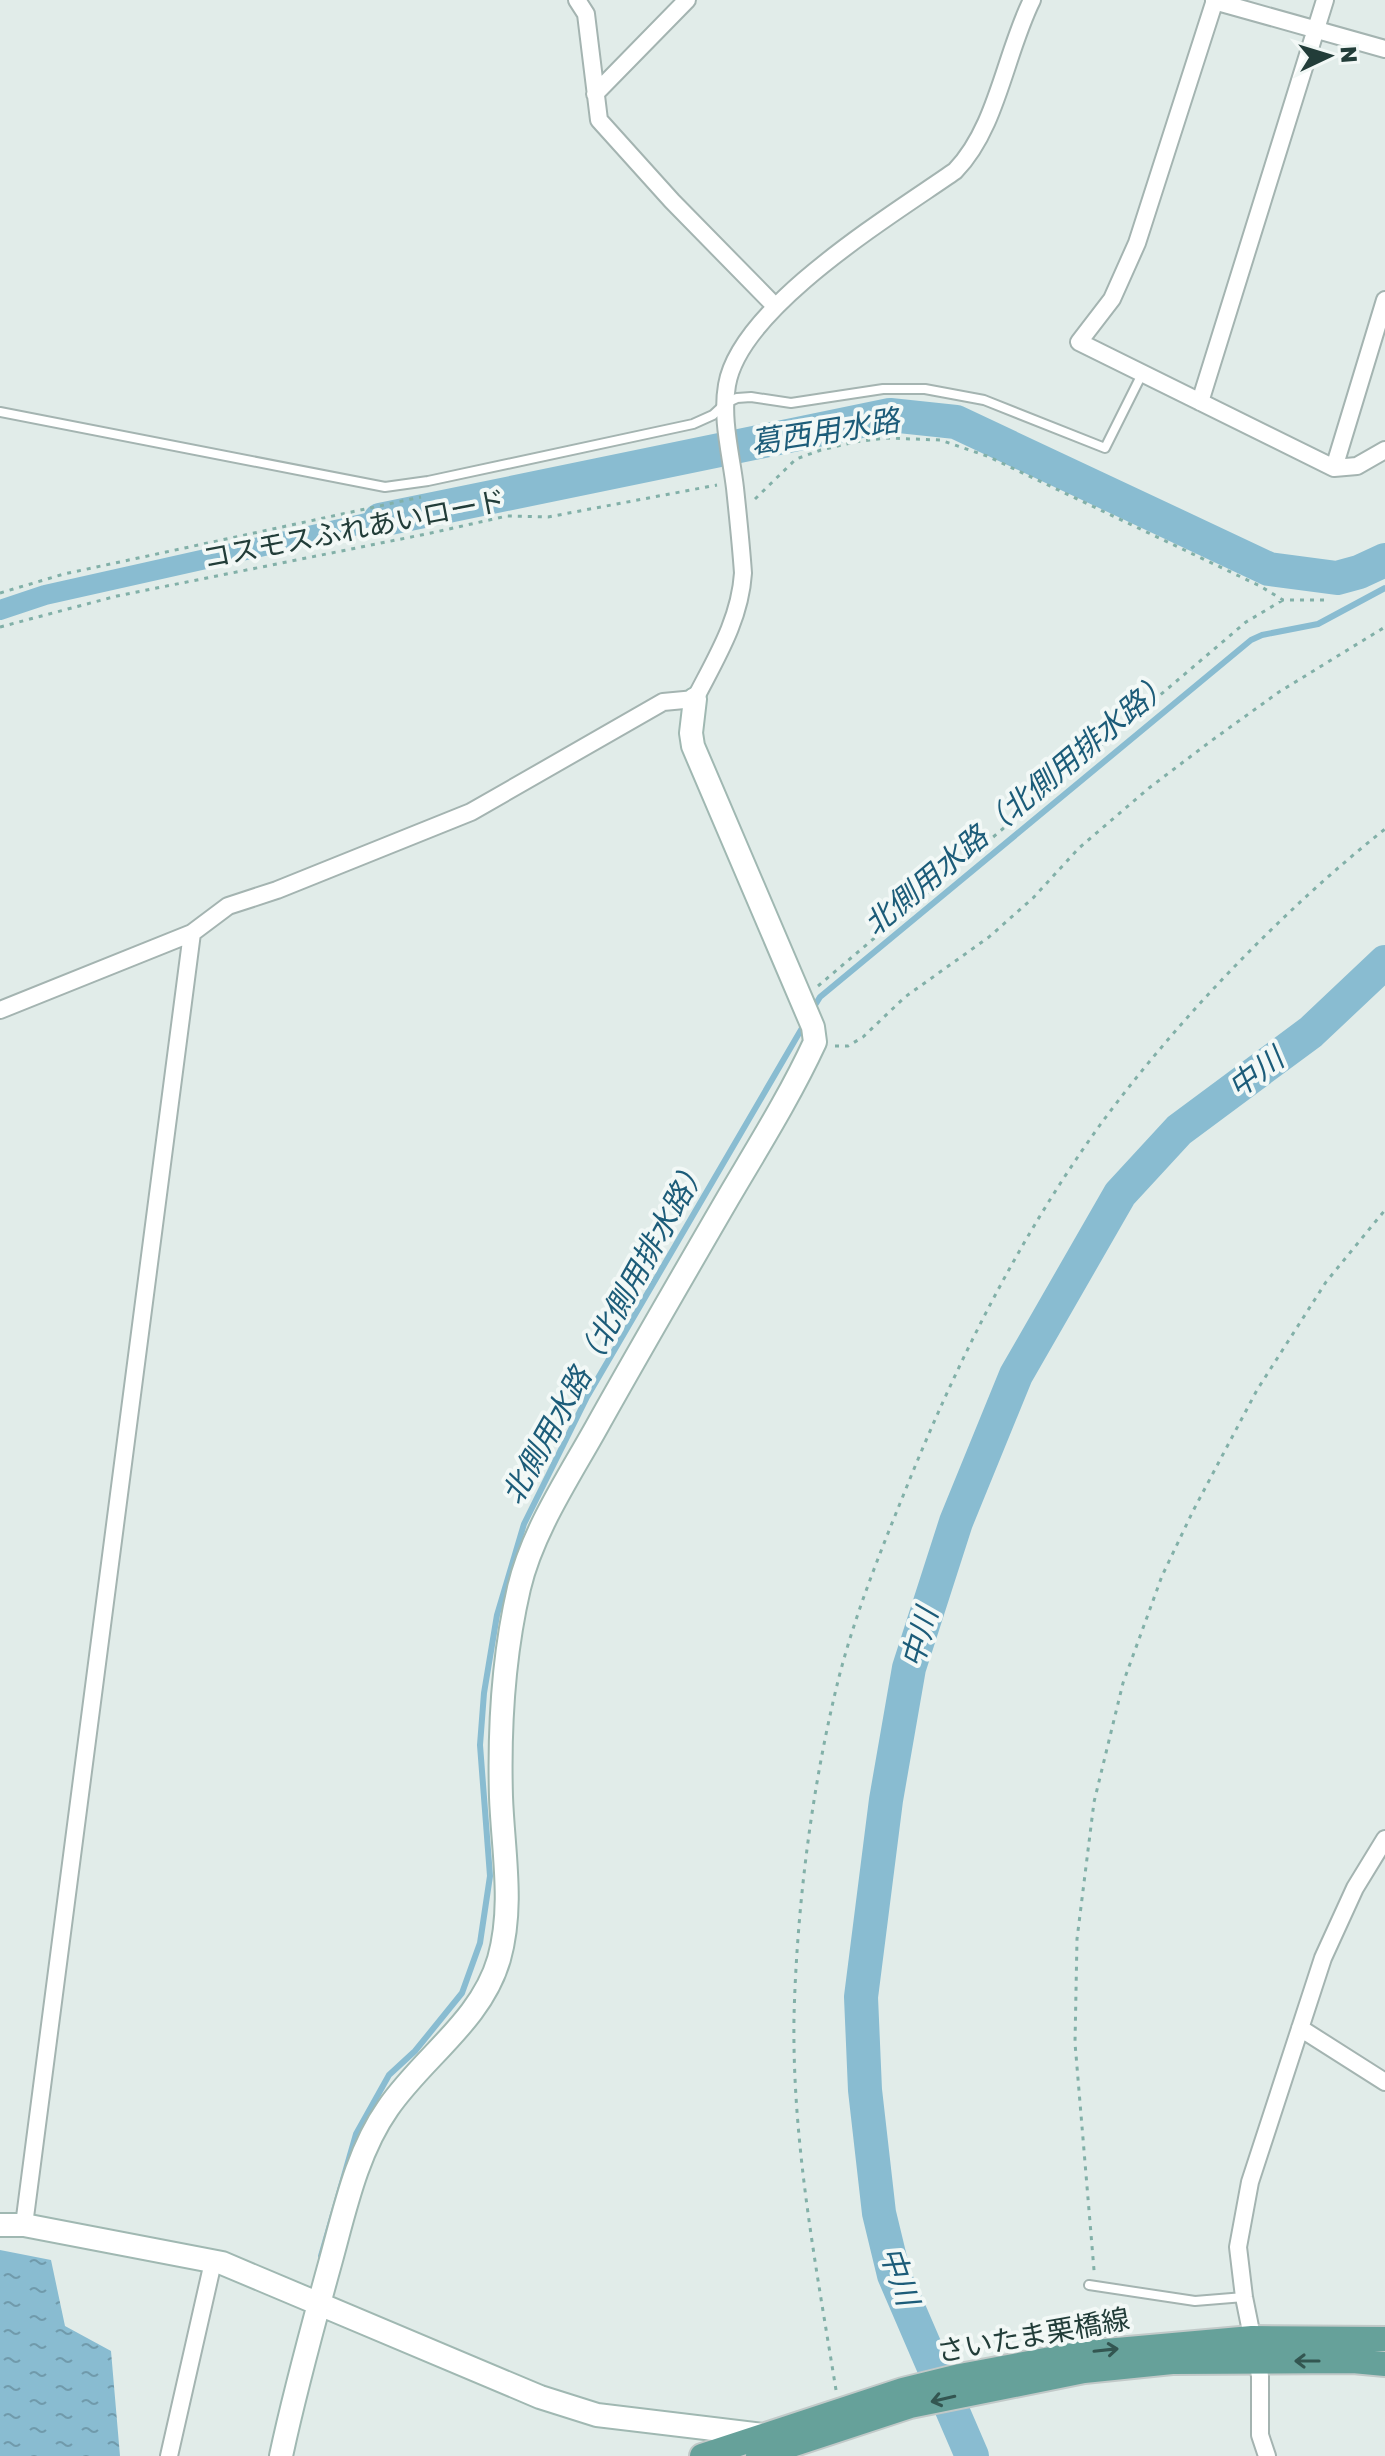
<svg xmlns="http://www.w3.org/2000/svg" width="1385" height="2456" viewBox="0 0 1385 2456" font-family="'Golos Text','Noto Sans JP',sans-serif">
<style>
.water{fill:url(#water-ripples)}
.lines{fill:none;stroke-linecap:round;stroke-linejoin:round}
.stream{stroke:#89bcd1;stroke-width:6}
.canal{stroke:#89bcd1;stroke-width:20}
.river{stroke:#89bcd1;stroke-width:34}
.lane-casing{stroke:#a4b4b1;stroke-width:12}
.street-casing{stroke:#a4b4b1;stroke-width:20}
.secondary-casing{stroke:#a0b8b2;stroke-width:26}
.primary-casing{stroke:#c1c9c8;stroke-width:28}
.path{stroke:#82b0a8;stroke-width:3;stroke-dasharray:4 6;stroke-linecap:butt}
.lane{stroke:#fff;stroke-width:8}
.street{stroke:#fff;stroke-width:16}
.secondary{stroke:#fff;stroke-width:22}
.primary{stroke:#66a19a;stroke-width:24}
.oneway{stroke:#335651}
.labels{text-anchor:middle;stroke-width:8;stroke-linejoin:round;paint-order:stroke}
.street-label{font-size:28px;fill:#223d39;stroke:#f2f8f6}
.water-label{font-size:30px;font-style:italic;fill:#1c5c79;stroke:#f2f8f6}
</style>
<defs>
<pattern id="water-ripples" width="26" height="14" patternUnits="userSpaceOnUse" patternTransform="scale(2)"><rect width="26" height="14" fill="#89bcd1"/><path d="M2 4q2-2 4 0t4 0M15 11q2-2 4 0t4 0" fill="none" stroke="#709aab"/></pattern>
</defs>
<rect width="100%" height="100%" fill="#e1ece9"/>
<!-- water -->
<path class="water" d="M0,2250l51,10 14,66 46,25 9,105h-120z"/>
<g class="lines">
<!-- stream -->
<path class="stream" d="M812,1010l8,-13 431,-357 11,-5 56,-11 67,-36
M321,2256l35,-122 33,-59 26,-24 47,-58 18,-50 10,-67 -10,-131 4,-52 13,-78 27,-91 63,-127 218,-374"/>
<!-- canal -->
<path class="canal" d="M0,610l45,-15 335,-75"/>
<!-- river -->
<path class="river" d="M380,520l510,-105 66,7 313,147 68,9 22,-6 26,-12
M972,2456l-78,-181 -15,-62 -14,-123 -4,-93 25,-197 23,-132 47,-146 60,-147 104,-181 59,-64 132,-98 74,-70"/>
<!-- lane casing -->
<g class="lane-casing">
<path id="lane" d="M0,412l385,75 43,-6 265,-57 20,-9 13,-12 11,-5 14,-1 40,6 92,-14h42l59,11 121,48 37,-74
M1089,2285l106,16 49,-4"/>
</g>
<!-- street casing -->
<g class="street-casing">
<path id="street" d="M577,0l9,14 13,106 73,81 103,105
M1215,0l-78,243 -25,56 -33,43 255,126 23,-2 28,-16
M1214,1l171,48
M595,94l92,-94
M1200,402l125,-402
M1334,468l51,-168
M0,1010l192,-77 36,-27 49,-16 194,-78 192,-110 32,-3c21,-41 45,-79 48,-126 -2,-28 -5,-57 -8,-85 -4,-34 -14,-69 -8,-103 13,-78 165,-170 228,-214 42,-43 50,-117 77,-171
M1300,2028l85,54
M24,2225l168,-1292
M169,2456l44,-194
M1267,2456l-7,-21v-59l-16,-79 -6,-50 12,-65 73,-224 32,-70 30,-49"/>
</g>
<!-- secondary casing -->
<g class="secondary-casing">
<path id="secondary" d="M0,2225h24l198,38 318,134 57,18 167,20
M281,2456c14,-66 32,-131 50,-196 14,-51 26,-108 57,-152 35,-51 93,-87 111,-149 15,-53 4,-108 2,-162 -2,-71 2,-140 18,-209 14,-59 52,-114 81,-167 42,-75 85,-149 128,-223 30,-51 62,-102 87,-156l-2,-15 -120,-281 -2,-13 4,-34"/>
</g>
<!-- primary casing -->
<g class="primary-casing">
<path id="primary" d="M702,2456l201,-66 57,-14 123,-23 169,-15 133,1
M758,2456l152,-50 174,-35 88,-9 181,-1 32,3"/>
</g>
<!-- path -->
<path class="path" d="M755,499l41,-40 25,-9 34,-8 31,-4 54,2 47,16 273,130 23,14h44
M0,593l64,-19 357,-77
M0,627l117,-31 314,-63 76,-17 41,1 169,-32
M818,986l428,-364 37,-22
M835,1046h13l15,-9 42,-40 84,-60 44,-39 46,-50 70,-60 62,-47 68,-49 106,-65
M1094,2270l-19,-227 2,-104 17,-137 29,-119 39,-107 31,-65 64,-121 69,-108 59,-72
M836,2390c-20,-124 -44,-248 -42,-374 3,-111 18,-231 45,-339 16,-62 40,-122 64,-181 52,-130 115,-257 197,-371 77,-105 183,-215 285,-296"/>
<!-- lane -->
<use href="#lane" class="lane"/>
<!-- street -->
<use href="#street" class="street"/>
<!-- secondary -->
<use href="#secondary" class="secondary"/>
<!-- primary -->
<use href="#primary" class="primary"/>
</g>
<!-- one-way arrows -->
<defs><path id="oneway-shaft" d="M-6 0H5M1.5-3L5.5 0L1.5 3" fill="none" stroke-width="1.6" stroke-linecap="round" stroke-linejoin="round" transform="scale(2)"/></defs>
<g class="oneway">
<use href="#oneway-shaft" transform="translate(1106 2350) rotate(-6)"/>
<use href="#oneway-shaft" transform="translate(1307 2361) rotate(-180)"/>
<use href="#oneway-shaft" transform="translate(943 2399) rotate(167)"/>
</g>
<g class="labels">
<!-- street labels -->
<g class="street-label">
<text transform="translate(354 529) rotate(-11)" y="10">コスモスふれあいロード</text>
<text transform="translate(1033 2335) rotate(-10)" y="10">さいたま栗橋線</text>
</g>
<!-- water labels -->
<g class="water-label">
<text transform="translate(825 432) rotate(-9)" y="10">葛西用水路</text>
<text transform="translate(1018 804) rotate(-40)" y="10">北側用水路（北側用排水路）</text>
<text transform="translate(1256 1073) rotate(-37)" y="10">中川</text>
<text transform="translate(605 1331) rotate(-61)" y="10">北側用水路（北側用排水路）</text>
<text transform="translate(920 1638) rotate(-74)" y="10">中川</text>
<text transform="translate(899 2276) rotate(71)" y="10">中川</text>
</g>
</g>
<!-- north arrow -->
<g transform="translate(1329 56) rotate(86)" stroke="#f2f8f6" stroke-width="6" paint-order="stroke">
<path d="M0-6L14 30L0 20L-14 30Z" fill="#223d39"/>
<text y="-12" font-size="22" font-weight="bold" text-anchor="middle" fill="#223d39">N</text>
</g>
</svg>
